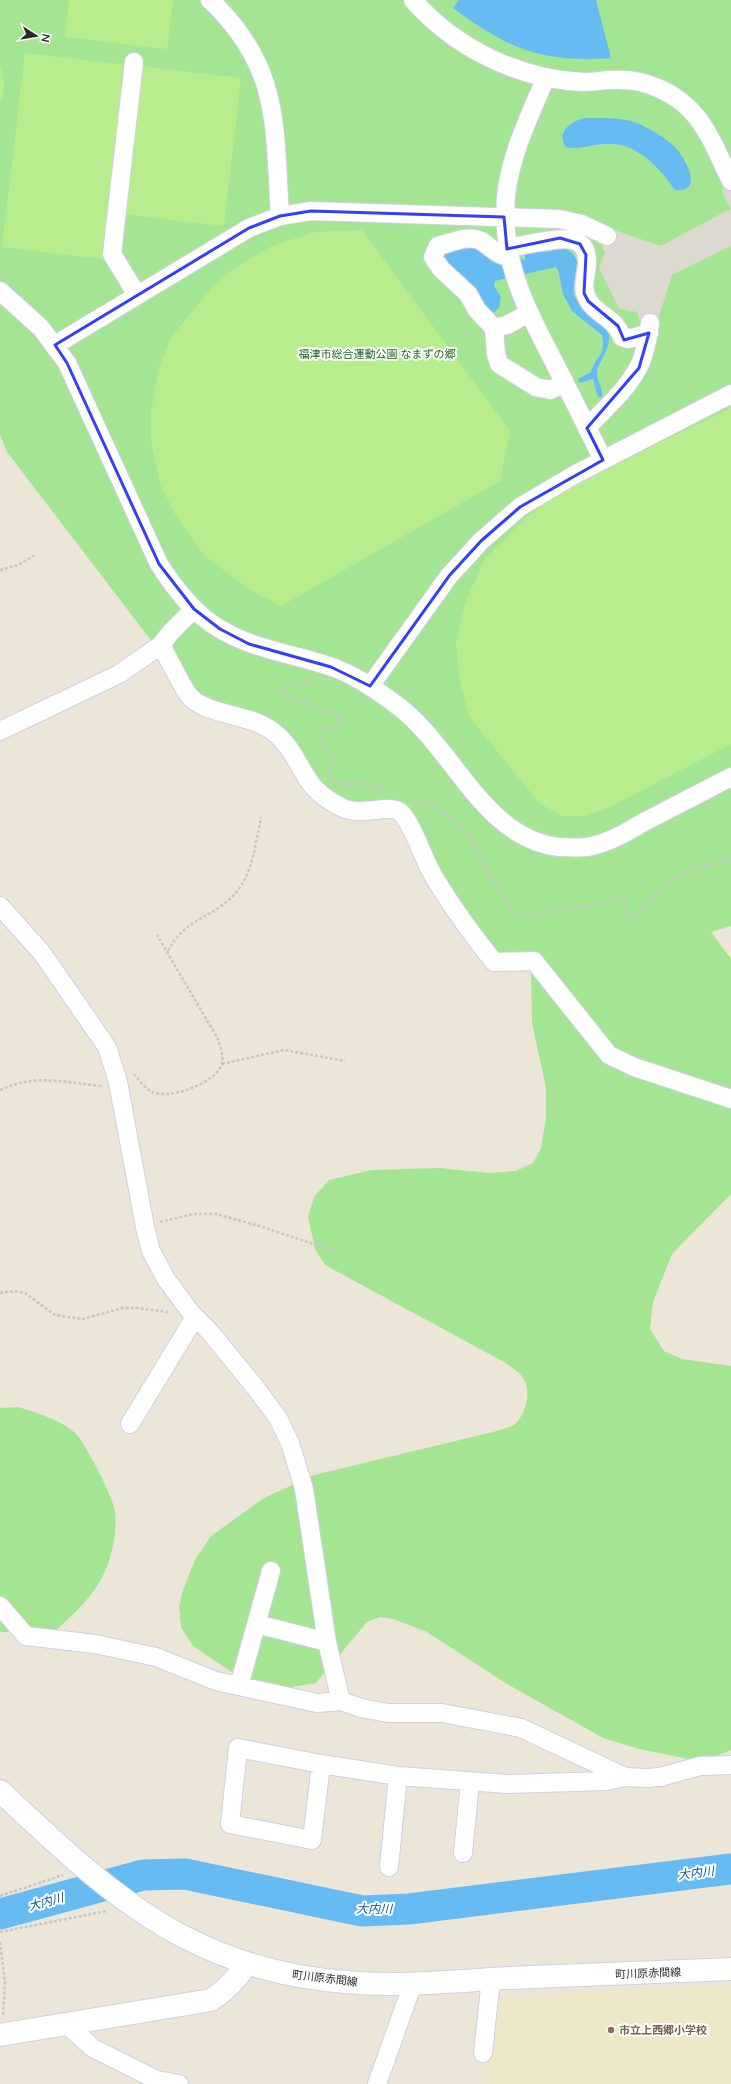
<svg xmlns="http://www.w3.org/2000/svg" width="731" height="2084" viewBox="0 0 731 2084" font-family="Mulish,'Noto Sans JP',sans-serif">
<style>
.education{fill:#eee7c8}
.green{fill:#a4e593}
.pitch{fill:#b8ed8e}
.plaza{fill:#dcd9d0}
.water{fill:#67bbf3}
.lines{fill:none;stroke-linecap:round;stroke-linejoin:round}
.river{stroke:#67bbf3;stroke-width:31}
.street-casing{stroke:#cfd0e2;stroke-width:20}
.secondary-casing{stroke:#cfd0e2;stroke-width:24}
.path{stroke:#c7c7c7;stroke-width:2.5;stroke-dasharray:3 2;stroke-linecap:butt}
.street{stroke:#fff;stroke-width:18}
.secondary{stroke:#fff;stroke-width:22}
.marked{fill:none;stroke:#333eff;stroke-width:3;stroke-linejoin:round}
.education-dot{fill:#8d6e63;stroke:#fff;stroke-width:1.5}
.labels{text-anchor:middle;stroke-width:4;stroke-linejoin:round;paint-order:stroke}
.park-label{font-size:11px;fill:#1d6717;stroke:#fff}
.street-label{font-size:11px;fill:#292929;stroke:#fff}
.education-label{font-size:11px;font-weight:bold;fill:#785e54;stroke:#fff;text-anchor:start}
.water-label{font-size:12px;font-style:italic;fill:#08569d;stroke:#fff}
</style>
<rect width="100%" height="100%" fill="#ece6d9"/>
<!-- education -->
<path class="education" d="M731,1986v98h-242l-1,-29 5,-49 7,-9z"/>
<!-- green -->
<path class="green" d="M0,0h731v926l-20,6 20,27v235l-59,60 -19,48 -3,27 14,22 18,8 49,7v384l-17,7 -25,2 -50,-10 -36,-11 -96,-54 -80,-52 -34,-13 -13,-2 -13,5 -51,61 -25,4 -25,-2 -36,-14 -37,-25 -12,-19 -2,-21 4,-16 12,-30 16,-24 53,-38 50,-23 187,-45c4,-2 11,-3 14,-6 11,-10 17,-33 8,-46 -4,-7 -12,-11 -19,-16l-179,-97 -10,-16 -7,-32 6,-20 15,-17 42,-10 68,-2 51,5 26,-2 17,-8 8,-15 5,-31v-29l-14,-65 -1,-55 -37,4 -23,-28 -75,-128 -38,2 -89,-84 -58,-19 -58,-72 -146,-191 -7,-17z
M17,1407c17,4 49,15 60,28 9,10 37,64 38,76 2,17 -1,34 -6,50 -10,31 -32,50 -55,71h-54v-224z"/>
<!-- pitch -->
<path class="pitch" d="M69,0h104l-6,49 -102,-12z
M25,53l102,12 -23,194 -102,-12z
M140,66l101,12 -17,148 -102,-12z
M0,67c5,13 6,23 0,36z
M362,230l148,201 -10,50 -219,125 -31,-16 -46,-35 -28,-39 -16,-32 -9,-43v-29l8,-45 12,-30 41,-49 20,-18 40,-24 43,-14z
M731,408v336l-125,65 -22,7h-22l-23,-13 -69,-85 -10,-37 -4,-37 9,-41 20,-44 39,-40 40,-30z"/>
<!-- plaza -->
<path class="plaza" d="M731,184v62l-59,29 -13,41 1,5 -18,1 -3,-2 -2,-8 -18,-3 -20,-41 6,-16 -3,-4 5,-12 7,-6 47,16 69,-37 -8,-17 2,-7z"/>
<!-- water -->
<path class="water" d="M459,0h137l15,58c-69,5 -103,-9 -158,-50z
M585,118c17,0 36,-1 52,5 12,5 27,14 37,23 10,10 32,47 1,44 -17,-24 -39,-49 -72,-46 -13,1 -24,6 -37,3 -11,-15 6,-26 19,-29z
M464,245l61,15v-6l6,-4c5,1 11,3 15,2 8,0 14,-7 23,-1 18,11 0,33 6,46 6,12 33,29 34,39 1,16 -12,27 -12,37 0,8 6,16 5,24h-4l-5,-18 -14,4 -1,-4 13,-7c6,-18 15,-15 11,-37l-30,-24 -9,-17 -5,-24 -2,-3 -61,14 -1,5 7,11 -2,11 -4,4 -8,-2 -39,-42 -7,-15z"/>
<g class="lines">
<!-- river -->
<path class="river" d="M0,1914l143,-39 42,-1 177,37 47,-2 322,-40"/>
<!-- street casing -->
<g class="street-casing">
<path id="street" d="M210,0c71,67 64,126 70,216
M413,0c42,48 107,80 171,82 13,0 26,-3 39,-2 21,0 46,11 61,24 23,19 34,51 47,77
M134,62l-22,192 25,41
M546,77c-15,36 -33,72 -39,111 -9,68 17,116 47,174 17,33 33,65 49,98
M507,249c13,-4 25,-6 39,-8 20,-3 42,-6 41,23 -1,12 -6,24 1,36 9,16 26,16 34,37l6,2 21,-6
M509,257c-13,-2 -18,-10 -28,-16 -12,-7 -31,2 -43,5l-5,11 8,12 27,25 9,16 17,18 2,26 3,10 37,23 14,3 15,-7
M0,291l41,37 26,35 92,201c16,25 35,50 61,65 33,20 73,25 109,37 25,8 48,24 69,40 55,41 86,133 161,141 9,0 20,1 28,0 20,-3 40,-15 57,-25 29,-15 58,-30 87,-45
M494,328l13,-3 22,-12
M55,345l194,-117 31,-12 31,-5 248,8 23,5 25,12
M587,428c17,-19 39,-37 51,-60 7,-13 10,-30 12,-45
M161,645c6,11 23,46 30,53 21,19 61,15 85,36 15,12 22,31 33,47 7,11 20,20 32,26 19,11 48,-4 59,5 10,8 23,43 29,56 18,33 42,65 65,94l40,-1 75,94 25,12 97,32
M370,686l79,-110 32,-35 39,-34 54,-32 157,-81
M0,731l119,-57 42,-29 9,-12 24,-24
M0,906l42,47 65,94 11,35 27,145 6,24 15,28 26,35 17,17 46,56 23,31 12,25 14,46 23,153 14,59
M130,1424l65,-107
M0,1606l26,30 69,8 61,13 60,24 101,22 24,-2 20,7 27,5h54l79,15 104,49
M257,1624l70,18
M239,1686l32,-115
M321,1764l-9,76 -82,-16 8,-76 83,16 77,12 110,8 98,-3 19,-4 23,1 12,-1 40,-11 31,-1
M463,1853l7,-71
M389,1867l9,-91
M66,2024l27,24 64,32 22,4
M483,2053l8,-74
M377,2084l36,-101"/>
</g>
<!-- secondary casing -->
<g class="secondary-casing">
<path id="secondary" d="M0,1791c56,52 117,112 186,147 49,25 105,40 160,44 54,5 109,-1 163,-4 74,-3 148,-6 222,-9
M0,2035l211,-35c16,-10 26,-21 36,-37"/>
</g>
<!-- path -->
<path class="path" d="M0,570l18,-5 17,-10
M312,679l-6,4 -20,2 -4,4 1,4 56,24 3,4 -4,6 -18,3 -1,5 15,25 -4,14 2,7 18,4 11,-2 13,2 9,6
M413,800l21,5 30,23 45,79c24,21 32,5 55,1 25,-3 30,1 54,-12l6,1c5,8 -2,18 9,23l3,-1c6,-9 12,-18 19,-26 19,-21 50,-26 76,-34
M168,951c16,-31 40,-32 62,-52 23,-21 25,-54 31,-82
M222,1064l62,-14 61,11
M134,1074c5,6 12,15 18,18 17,8 66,-9 70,-29 2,-8 -2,-16 -4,-24l-61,-104
M0,1090c36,-17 65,-7 102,-4
M160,1222l34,-8h22l43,12 79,26
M0,1293l14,-2 11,2 30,22 28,4 40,-11h13l32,4
M0,1896l63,-21
M0,1932l107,-21
M0,1942l5,41 -2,33"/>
<!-- street -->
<use href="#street" class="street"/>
<!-- secondary -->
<use href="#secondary" class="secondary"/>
</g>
<!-- marked area -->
<path class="marked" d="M311,211l193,6 3,32 53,-11 20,6 6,11 -2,38 4,8 30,25 6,14 25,-7 -10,35 -52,60 16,32 -83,47 -39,34 -32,35 -79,110 -39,-19 -82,-23 -29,-15 -26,-20 -35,-45 -92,-201 -12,-18 194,-117 31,-12z"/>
<!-- markers -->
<circle class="education-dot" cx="611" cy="2030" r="4"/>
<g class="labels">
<!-- park labels -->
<g class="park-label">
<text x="377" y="358">福津市総合運動公園 なまずの郷</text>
</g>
<!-- street labels -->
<g class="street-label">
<text transform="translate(648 1973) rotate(-2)" y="4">町川原赤間線</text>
<text transform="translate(325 1978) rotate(7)" y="4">町川原赤間線</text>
</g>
<!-- education labels -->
<g class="education-label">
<text x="619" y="2034">市立上西郷小学校</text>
</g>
<!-- water labels -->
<g class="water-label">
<text transform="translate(696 1873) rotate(-7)" y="4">大内川</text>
<text transform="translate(46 1902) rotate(-15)" y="4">大内川</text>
<text transform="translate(374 1909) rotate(1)" y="4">大内川</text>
</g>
</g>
<!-- north arrow -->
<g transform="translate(36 36) rotate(102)" stroke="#ffffff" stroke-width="3" paint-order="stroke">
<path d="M0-3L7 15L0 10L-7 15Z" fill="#292929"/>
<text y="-6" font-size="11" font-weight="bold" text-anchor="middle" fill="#292929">N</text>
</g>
</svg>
